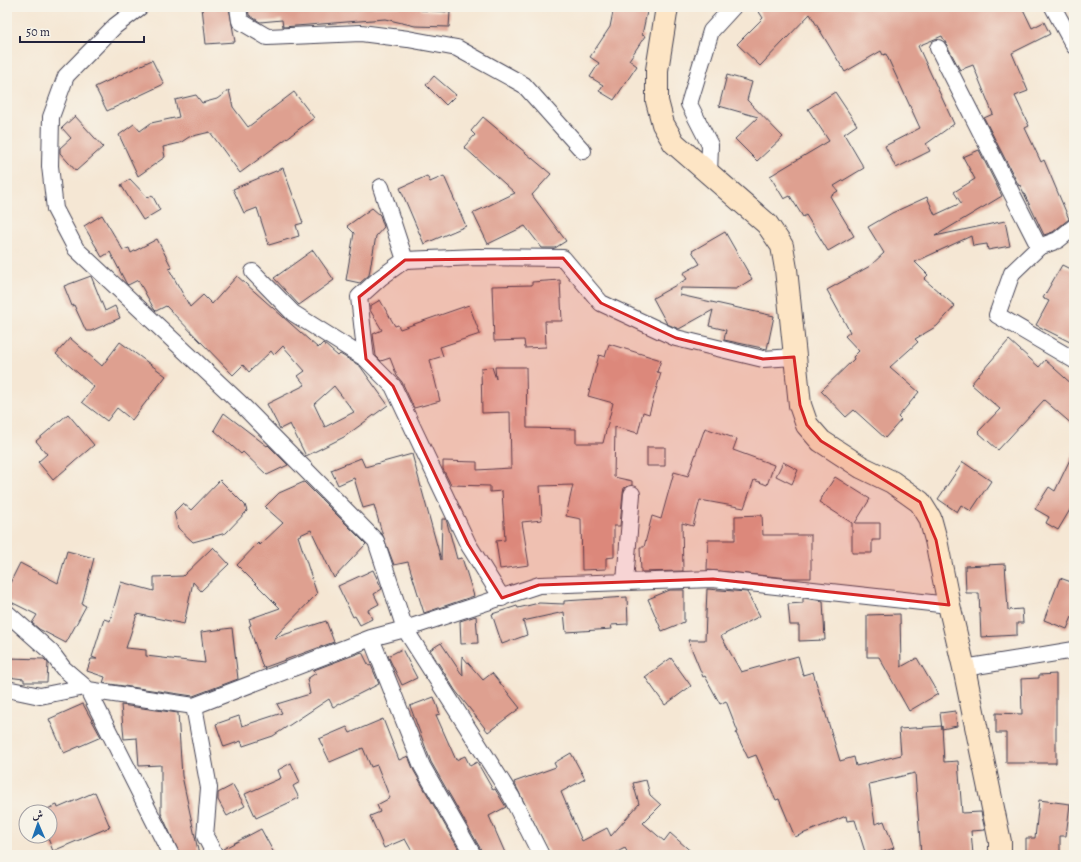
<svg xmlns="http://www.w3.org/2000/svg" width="1081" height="862" viewBox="0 0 1081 862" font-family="Alegreya,Amiri,serif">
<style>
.building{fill:#dea090;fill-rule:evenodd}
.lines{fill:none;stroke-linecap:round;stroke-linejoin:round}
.minor-casing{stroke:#424052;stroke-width:18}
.secondary-casing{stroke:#424052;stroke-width:24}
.minor{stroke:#fff;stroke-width:16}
.secondary{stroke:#fde5c5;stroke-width:22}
.marked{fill:#d62828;fill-opacity:0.2;stroke:#d62828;stroke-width:3;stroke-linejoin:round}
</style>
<rect width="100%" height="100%" fill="#f7f3e8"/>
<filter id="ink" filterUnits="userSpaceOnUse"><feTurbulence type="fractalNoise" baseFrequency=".025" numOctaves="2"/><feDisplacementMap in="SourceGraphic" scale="8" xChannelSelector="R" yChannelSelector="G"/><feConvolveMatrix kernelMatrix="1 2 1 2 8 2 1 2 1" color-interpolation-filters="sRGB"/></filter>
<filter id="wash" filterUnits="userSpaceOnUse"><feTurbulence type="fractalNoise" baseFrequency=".012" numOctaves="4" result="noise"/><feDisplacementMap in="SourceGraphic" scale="16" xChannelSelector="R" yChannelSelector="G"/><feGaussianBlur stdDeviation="0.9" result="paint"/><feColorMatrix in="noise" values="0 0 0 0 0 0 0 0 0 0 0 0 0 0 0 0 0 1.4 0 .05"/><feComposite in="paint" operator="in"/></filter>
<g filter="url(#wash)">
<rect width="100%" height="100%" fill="#f5e7d4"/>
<g id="blocks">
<!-- building -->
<path class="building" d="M202,7h27l6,35 -29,2z
M248,7h174l-1,3 29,2 -1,15 -34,-1 -30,-7 -102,8 -1,-7 -22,2 -11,-7z
M614,7h34l-6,28 3,1 -16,24 8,6 -23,34 -15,-9 4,-6 -13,-8 9,-14 -9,-6 20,-30z
M756,7h266l10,21 12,-6 6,12 -38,19 16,38 -13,5 14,30 -4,2 16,34 3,-2 25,59 -16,13 -9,3 -24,-50 -1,1 -35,-68 9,-4 -20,-49 -13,5 -18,-34 -24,10 36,78 -28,20 4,7 -34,17 -11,-22 35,-18 -34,-74 -3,1 -2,-4 -36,21 -35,-58 -50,52 -23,-22 26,-26z
M152,60l12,24 -57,27 -12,-24z
M727,75l25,7 -5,18 36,37 -26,24 -22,-22 23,-22 -39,-11z
M434,76l22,19 -10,10 -20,-20z
M229,90l4,17 15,20 46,-35 20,26 -74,55 -30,-41 -21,5 -9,6 -17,4 2,10 -27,19 -19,-41 15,-11 6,7 11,-8 28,-6 -4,-17 21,-5 6,8 15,-4z
M835,92l22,33 -13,9 20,34 -30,18 4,5 -8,5 24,40 -26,15 -22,-36 -3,2 -13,-21 -6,3 -14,-23 59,-35 -21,-32z
M75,116l28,31 -27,24 -16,-18v-5l11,-10 -9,-10z
M483,117l68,57 -19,21 34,46 -11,7h-13l-17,-22 -37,18 -15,-31 42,-20 -51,-46 11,-12 -4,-4z
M979,150l23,46 -67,40 70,-15 5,25 -22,4 -1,-6 -14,2 -2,-10 -56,26 13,13 -4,4 31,27 -18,20 -22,13 3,3 -28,25 29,25 -21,25 3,3 -16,18 -31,-28 -8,7 -25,-26 33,-32 -1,-2 6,-6 -14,-15 5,-4 -23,-42 43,-24 14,-13 -16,-26 24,-14 35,-16 8,18 26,-12 -7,-11 21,-13 -12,-22z
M283,168l20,55 -7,2 3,11 -30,9 -12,-37 -13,5 -11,-24z
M427,176l3,6 14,-6 22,50 -42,18 -24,-56z
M130,179l18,19 4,-3 8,15 -17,10 -22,-35z
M372,208l8,7 4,12 -8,9 -7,39 -9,8 -14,-3 8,-47 -7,-7z
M102,215l21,35 6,-2 2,5 26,-14 15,29 -3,1 21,38 13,-12 9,9 25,-28 81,72 5,-5 15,13 2,-2 20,12 28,39 -44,32 -38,19 -16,-32 -10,5 -13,-25 38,-19 -7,-9 7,-5 -22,-25 -9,9 -3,-4 -22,21 -6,-7 -10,10 -67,-69 -10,5 -2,-2 -16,-29 -10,5 -2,-2 -16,-31 -8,5 -18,-31zM334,386l20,26 -29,15 -11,-23z
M725,232l27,47 -16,10 -55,-1 -1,7 94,21 -7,33 -43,-9 2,-10 -17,-4 4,-16 -34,19 -12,-5 -14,-26 34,-19 -4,-6 17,-9 -8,-13z
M313,250l21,30 -35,25 -25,-27z
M1062,265l12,6v73l-38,-19 13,-24 -6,-3z
M91,276l14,35 10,-5 5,12 -29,13h-5l-12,-26 -2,1 -8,-20z
M560,280l2,41h-17l1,26 -21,1 -1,-8 -30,1 -2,-55 40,-1v-3z
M380,300l15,26 3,-1 2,4 69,-24 11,29 -40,13 3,9 -13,4 10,41 -26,7 -12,-26 -5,-6 -7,-18 -9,3 -5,-5 -3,-22 9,-4 -12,-20v-4z
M70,338l32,28 18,-24 46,34 -34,44 -15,-12 -10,13 -25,-19 12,-15 -38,-33z
M1009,340l30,27 6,-7 29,26v40l-30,-26 -46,50 -20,-18 22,-23 -29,-25z
M609,344l52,16 -4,12 4,1 -12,41 -6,-2 -5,21 -23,-6 -1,50 18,4v4l-8,3 -1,5 -3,33h-6v31l-8,1v11l-24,1 -1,-51 -15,-3 7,-31 -33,1 2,34 -20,2 7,43 -29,4 -4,-28 9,-1 -3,-49 -12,1v-6l-39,-1 -8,-16v-8l34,1v8l34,-2 -1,-56 -28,1 -1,-45 11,-1 4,12 -1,-12h31l1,61 49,1v14h27l10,-40 -25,-7 11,-41 6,2z
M224,413l43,33 1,-1 20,20 -21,10 -24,-23 -2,2 -27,-24z
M68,414l26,31 -41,35 -15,-18 9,-8 -11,-13z
M705,428l32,11 -4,11 41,15 -7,20 -13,-5 -10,28 -44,-8 -7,26 -11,-3 1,48 -42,1 -1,-25h4l8,-31 9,3 13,-47 14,4z
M647,447h18v19h-18z
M1074,451v52l-16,27 -12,-7 3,-6 -14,-8 14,-22 6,4z
M412,454l29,106 1,-41h4l11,40 5,-1 12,38 -50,17 -16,-51 -14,3 -12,-32 -8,-28 -11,3 -9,-30 -16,7 -7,-15 30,-12 4,9z
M783,462l15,8 -6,14 -16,-8z
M963,462l28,19 -20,30 -10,-6 -4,7 -19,-13z
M835,477l35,22 -15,24h25v17h-8v13h-20v-30l-33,-21z
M220,480l25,25 2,6 -21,22 -33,9 -15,-14 -4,-16 9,-9 8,7z
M304,482l62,62 -32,34 -23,-48 -13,6 19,58 -43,44 52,-17 8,21 -71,26 -14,-42 2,-1 -2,-6 31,-11 -43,-43 21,-22 2,2 23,-22 -18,-16 14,-14z
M762,515l1,20h48v43h-23l-81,-8 1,-30h27v-24z
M213,547l16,17 -28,27 -8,-9 -9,42 -47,-10 -11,34 20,2v6l59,7 -4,-31 31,-4 6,51 -45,17 -90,-13 2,-6 -18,-6 4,-12h6l-5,-2 12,-38 6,2 11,-39 33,9v-14l29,-1z
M67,551l27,7 -12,46 4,2 -20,37 -27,-14 -7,-6 5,-8 -30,-15v-11l13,-26 38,20z
M1005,564l3,46 14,-1 1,14h-6v12l-36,2 -2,-44h-13l-1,-27z
M373,570l9,19 -8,5 5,10 -11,6 4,9 -12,6 -5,-9 -2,1 -15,-31z
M1060,578l14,5v29l-7,17 -23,-9z
M707,589l40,3 13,24 -39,20 20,36 57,-16 5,19 10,-3 27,89 14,-4 2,9 45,-11 -2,-26 43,-3 2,36 14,-1 4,52 19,-1 4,18 -14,1 2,24h-52l-6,-82 -46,11 6,40 9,-3 10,27 -21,7h-7l-11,-35 -8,1 -1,-5 -51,21 -16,-38 -3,1 -20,-45 -8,3 -12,-25 2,-1 -12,-31 -6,3 -15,-28 -2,1 -15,-37h17z
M670,590h14v32l-22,9 -14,-32z
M627,597l1,27 -17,1 1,4 -46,3 -2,-20 -41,9 4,14 -25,9 -10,-30 25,-8 1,2 21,-5 25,1v-3z
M803,598l20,3 2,39 -26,1v-16h-9l-2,-21 15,-1z
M900,614l1,53 16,-9 21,36 -29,17 -30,-54h-12v-42z
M476,616l2,27 -17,1 -1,-23z
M441,643l22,33 -1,-20 21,24 9,-7 28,35 -32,24 -33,-42 -25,-40z
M402,649l15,29 -15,7 -14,-29z
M362,652l7,14 2,-1 8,19 -46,23 -4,-8 -56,37 -30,10 -2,-5 -17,6 -8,-23 23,-8 3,10 40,-13 -5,-9 33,-10 -3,-15 9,-6 -2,-3z
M7,658l37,1 4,4 -1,19h-23v-3l-17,-2z
M671,658l20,28 -26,19 -20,-28z
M1056,674v89h-50v-30h-10v-20l26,1 -1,-35 18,-1v-3z
M434,697l6,17 -4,1 20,45 9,-4 5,10 7,-4 16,28 2,-1 11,18 -17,9 17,39h-22l-53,-93 -21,-56z
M83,704l18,33 -37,16 -15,-34z
M121,705l57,8 4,63 17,79h-19l-19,-42v-48l-22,1 -2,-28 -13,1z
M955,711l2,15 -15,3 -2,-16z
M383,719l16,41 9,-4 6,15 48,84h-48l-9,-16 -21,9 -14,-32 10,-4 -3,-7 13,-7 -13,-33 -6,2 -8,-19 -33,14 -11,-23 28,-12 3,6z
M571,753l14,26 -24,13 21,49 25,-13 4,8 28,-32 -6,-21 13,-3 4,15 11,10 -18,18 21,18 6,-8 25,22h-66l-4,-7 -14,7h-61l-36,-73 42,-15 -2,-4z
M291,763l9,19 -7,4 6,12 -43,20 -11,-24 36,-16 -3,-8z
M233,785l12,21 -18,10 -9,-16v-7z
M95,792l15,35 -57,24 -6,-15h3v-24h-10l17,-7 1,3z
M1039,800l31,4 -4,32h-6v19h-34v-17h9z
M261,829l14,26h-51l-1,-6z"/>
</g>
</g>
<g filter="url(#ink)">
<use href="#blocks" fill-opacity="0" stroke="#424052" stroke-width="1"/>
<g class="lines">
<!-- minor casing -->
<g class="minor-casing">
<path id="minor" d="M140,7l-25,19 -49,50 -15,41 -1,49 5,43 21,40 164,154 136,138 29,88 106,167 30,59
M238,7l2,14 27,16 94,-4 47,6 49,9 67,37 59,66
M1053,7l21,39
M938,48l101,199
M709,175l1,-30 -21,-41 22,-73 22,-24
M1074,227l-16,13 -19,7 -27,26 -15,42 77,45
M405,260l72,-3 86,1 38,45 75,35 87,21 31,-2
M253,272l40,41 73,46 27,27 75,158 34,54
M366,359l-7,-62 21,-19 25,-18 -24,-73
M625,582l7,-88
M7,613l44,39 12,16 22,19
M371,638l51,128 51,89
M964,668l110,-18
M7,689l33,7 45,-9 3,3 106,16 177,-68 34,-9 134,-44 174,-6 236,26
M88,690l83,165
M194,706l15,82 -4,48 10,19"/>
</g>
<!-- secondary casing -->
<g class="secondary-casing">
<path id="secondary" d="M667,7l-10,63v31l6,23 11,19 93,81 15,22 4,23 14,136 7,20 14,16 40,26 31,15 28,20 10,16 6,22 13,65 15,63 36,174v13"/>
</g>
<!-- minor -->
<use href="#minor" class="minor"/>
<!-- secondary -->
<use href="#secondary" class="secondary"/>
</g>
</g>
<!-- marked area -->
<path class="marked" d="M563,258l38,45 75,35 87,21 31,-2 6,48 7,20 14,16 99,61 16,38 13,65 -236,-26 -174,6 -37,13 -34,-54 -75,-158 -27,-27 -7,-62 46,-37z"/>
<!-- margin -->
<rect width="1081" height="862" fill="none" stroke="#f7f3e8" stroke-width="24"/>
<!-- north arrow -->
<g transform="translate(38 824) rotate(358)"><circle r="19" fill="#f7f3e8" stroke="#a29fa3"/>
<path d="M0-3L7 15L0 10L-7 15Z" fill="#1f6fb2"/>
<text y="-6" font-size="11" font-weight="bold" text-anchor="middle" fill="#22223b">ش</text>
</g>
<!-- scale -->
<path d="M20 36v6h124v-6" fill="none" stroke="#22223b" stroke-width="2"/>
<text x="26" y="36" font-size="12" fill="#22223b" stroke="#f7f3e8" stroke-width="3" paint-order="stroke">50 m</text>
</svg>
